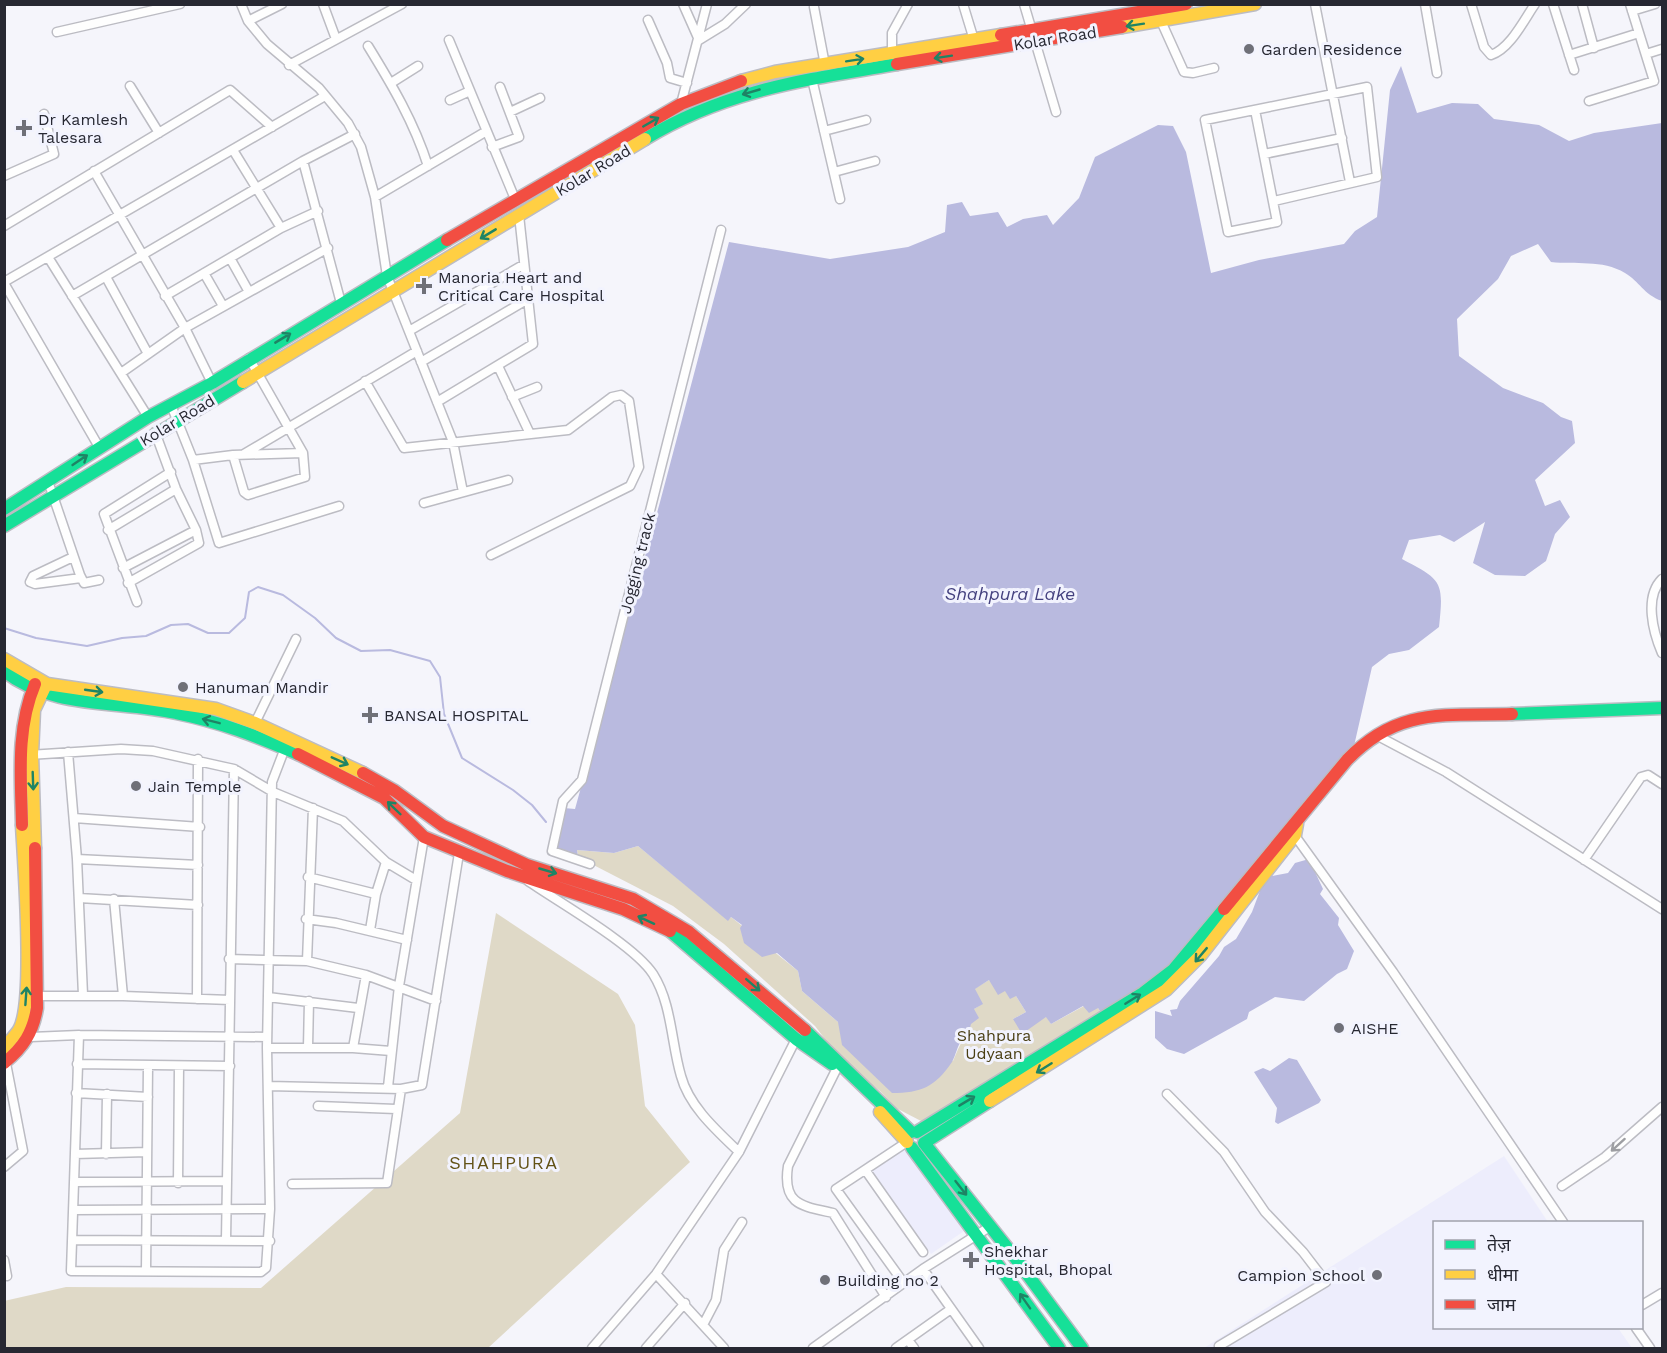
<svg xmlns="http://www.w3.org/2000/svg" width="1667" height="1353" viewBox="0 0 1667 1353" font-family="'Work Sans','Noto Sans Devanagari',sans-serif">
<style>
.built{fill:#ededfc}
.green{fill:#dfd9c7}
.water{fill:#b9badf}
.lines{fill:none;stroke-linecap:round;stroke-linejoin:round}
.stream{stroke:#b9badf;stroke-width:2}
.street-casing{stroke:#bcbcc3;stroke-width:11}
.fast-casing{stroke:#bcbcc3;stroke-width:15}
.slow-casing{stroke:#bcbcc3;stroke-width:15}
.jam-casing{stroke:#bcbcc3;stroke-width:15}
.street{stroke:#fefefe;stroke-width:8}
.fast{stroke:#16e098;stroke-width:12}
.slow{stroke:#ffcf43;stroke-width:12}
.jam{stroke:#f24e42;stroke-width:12}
.oneway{stroke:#1e8465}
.oneway2{stroke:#9d9ea2}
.poi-dot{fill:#6f7078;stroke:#f2f3fe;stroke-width:2}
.labels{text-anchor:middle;stroke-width:6;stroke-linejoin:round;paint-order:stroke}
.street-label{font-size:16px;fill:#272832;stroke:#f2f3fe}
.poi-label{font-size:16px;fill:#272832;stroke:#f2f3fe;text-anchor:start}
.park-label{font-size:16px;fill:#4a3f14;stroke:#f2f3fe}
.water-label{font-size:18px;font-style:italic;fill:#44417f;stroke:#f2f3fe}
.neighbourhood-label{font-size:18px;letter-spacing:1.5px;fill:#635216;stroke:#f2f3fe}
</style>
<rect width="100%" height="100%" fill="#f5f5fb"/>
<!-- built -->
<path class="built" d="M904,1140l60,91 -33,23 -65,-92z
M1504,1156l44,66h-114v106h184l14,20h-428z"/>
<!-- green -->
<path class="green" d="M638,846l90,74 3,-3 67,54 4,20 36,31 115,39c8,-20 16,-31 21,-52l8,-5 -8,-15 15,-9 27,16 10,16 -13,7 34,-2 4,7 33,-18 14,2 4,6 -179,108 -27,-14 -16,-17 -37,-28 -28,-37 -91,-82 -51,-38 -95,-49 -1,-7 37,3z
M496,913l122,81 17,31 10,81 45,56 -202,186h-483l-1,-47 62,-14 195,1 199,-175z"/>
<!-- water -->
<path class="water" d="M1401,66l16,47 35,-10 26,1 16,15 45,6 30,16 25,-8 68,-10v178c-19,-7 -22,-19 -37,-28 -23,-14 -50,-8 -74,-11l-13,-18 -27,12 -13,23 -41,40 2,37 44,32 40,15 18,14 11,4 3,22 -40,37 10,26 15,-6 10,17 -15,17 -9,27 -21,15 -30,-1 -22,-12 12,-41 -31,20 -14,-7 -31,5 -7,19c40,21 42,22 37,68l-30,23 -20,4 -17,13 -18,79 -186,222 -66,46 -4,-6 -9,5 -6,-7 -32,18 -5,-7 -24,17 -9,-15 13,-7 -10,-16 -6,3 -5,-8 -7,4 -9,-15 -14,9 8,15 -9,5 5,9 -8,6c-2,9 -5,9 -9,16 -5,6 -6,15 -10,22 -17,25 -31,31 -60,31l-50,-48 -4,-23 -36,-31 -4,-20 -21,-18 -15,4 -18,-14 -4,-15 2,-3 -11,-8 -3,4 -90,-75 -24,7 -37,-3 1,7 -22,-8 8,-41 11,1 85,-307 69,-260 101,17 78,-12 37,-15 2,-27 15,-3 8,14 28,-4 9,15 16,-8 24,-4 6,10 26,-27 16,-41 63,-32 15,1 13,26 25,121 48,-13 85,-16 11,-13 22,-14 13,-127z
M1309,859l14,30 -3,5 19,24 -1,7 16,26 -7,18 -10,5 -33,27 -29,-4 -26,15 -2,7 -63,35 -17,-5 -12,-11v-27l17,5 -2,-6 7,-1 3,-8 39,-45 5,-9 12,-8 16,-27 9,-24 11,-12 16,-3 7,-10z
M1289,1058l8,2 24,40 -2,3 -41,21 -3,-2 2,-14 -23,-36 9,-4 7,3z"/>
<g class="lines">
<!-- stream -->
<path class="stream" d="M4,628l32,10 51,8 35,-8 24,-2 25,-11 17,-1 20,9h21l16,-15 4,-26 9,-5 25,8 32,23 21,20 25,13 29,-1 40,11 10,16 4,37 18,44 51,32 19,15 14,17"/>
<!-- street casing -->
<g class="street-casing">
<path id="street" d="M241,4l7,17 19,23 52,44 29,35 13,24 14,50 12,79 66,166 10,50
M323,4l13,35
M683,4l16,36 26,-16 21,-20
M963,4l11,36
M1024,4l32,108
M1315,4l35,178
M1425,4l12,69
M1471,4l13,43 7,8c19,-6 33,-35 44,-51
M1553,4l21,66
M1582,4l12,44
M814,7l11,58
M1632,11l23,-7
M648,20l19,43 3,15 17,5
M248,21l34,-17
M1161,21l23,51 9,1 21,-5
M57,32l123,-28
M449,40l66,159
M368,46c24,39 46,76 60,120
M1646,54l16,-5
M1569,55l70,-22
M892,57v-24l16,-29
M289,65l113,-61
M812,79l28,120
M391,83l27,-17
M130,86l29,47
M450,100l20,-9
M1589,101l65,-20 -24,-77
M681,104l26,-100
M1255,110l22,112 -49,10 -23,-112 162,-33 10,90 -103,24
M510,112l30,-14
M824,131l42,-11
M492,147l27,-10 -19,-50
M233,150l48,78
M1264,154l78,-16
M303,161l38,142
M94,171l91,157 27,55
M834,172l41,-11
M4,176l50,-22 -10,-40
M375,197l110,-65
M4,226l226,-136 42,37
M48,257l100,160
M230,258l19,34
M204,273l19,33
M106,277l41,75
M4,282l321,-186
M4,283l95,164
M72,296l231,-135 52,-27
M165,296l116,-68 37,-17
M409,331l114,-66
M421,362l107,-63
M498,366l32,68
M121,373l64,-45 143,-80
M365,381l39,67 164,-18 44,-33 9,-2 8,6 10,66 -9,19 -139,69
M512,397l25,-10
M437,402l96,-58 -14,-129
M171,405l22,55 26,83 120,-37
M244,454l173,-103
M233,455l11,37 4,3 57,-18 -2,-24
M193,460l40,-5 70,-2 -54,-95
M48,481l32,94 4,8 15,-3
M424,503l84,-23
M108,530l68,-41
M73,557l-40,19 -3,6 5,2 46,-6
M123,568l73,-38
M1662,579c-18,18 -9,53 0,74
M128,583l71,-40 -3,-13 -20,-41 -21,-57
M137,602l-33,-88 67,-42
M255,723l41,-84
M1376,735l70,37 216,137
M68,752l9,107 6,136
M29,755l92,-6 32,2 81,18 39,23 70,29 43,41 30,18
M74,818l126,9
M1293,833l100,139 170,250
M77,859l121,6
M1584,860l57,-83 7,-2 14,9
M590,864l-38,-13 11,-50 19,-21 139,-550
M308,877l68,17
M528,881c32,22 106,64 125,93 19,30 18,68 28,102 8,30 35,54 58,76
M79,898l119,7
M114,899l9,97
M306,919l30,4 71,17
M370,930l6,-36 10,-32
M229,959l78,2 59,14 70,26
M307,961l6,-153
M39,996h84l107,4
M268,997l90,11
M197,999l1,-240
M79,1035l-8,236 190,1 5,-4 4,-59 -3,-161 5,-266 13,-34
M31,1037l48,-2 188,2
M308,1047l1,-46
M267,1048h86l38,3
M353,1048l13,-73
M77,1064l153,2
M837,1068l-49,98c-6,39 14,40 45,47l53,84
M268,1086l133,3 21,-4 37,-232
M388,1087l11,-101 25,-149
M76,1093l72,4
M1167,1094l57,58 41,60 38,40 23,30 -107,64
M318,1106l78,3
M75,1154l72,-2
M106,1154l1,-60
M4,1167l19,-16 -18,-93
M866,1171l57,81
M74,1182l153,-1
M178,1183l1,-117
M292,1184l95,-1 14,-94
M1562,1186l43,-29 57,-50
M74,1210l196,-1
M72,1240l198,1
M226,1240l8,-471
M4,1260l3,16
M923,1269l56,79
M146,1271l2,-205
M656,1274l68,74
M903,1282l-67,-93 71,-47
M1642,1305l20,-12
M704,1323l12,-23 8,-50 18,-28
M1636,1328l14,20
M908,1340l6,8
M592,1348l64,-74 83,-122 57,-113
M646,1348l39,-45
M813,1348l110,-79 68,-43
M896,1348l55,-39"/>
</g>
<!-- fast casing -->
<g class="fast-casing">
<path id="fast" d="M645,139c80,-49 160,-59 252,-75
M4,509l144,-92 64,-34 235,-143
M4,526l239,-144
M4,671c50,39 114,29 172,42 45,9 80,23 122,41
M1512,714l150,-6
M670,931l126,108 36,25
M805,1030l106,102
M990,1101l-66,42 89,112 69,93
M917,1132l226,-139 30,-23 51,-61
M912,1148l147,200"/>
</g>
<!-- slow casing -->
<g class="slow-casing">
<path id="slow" d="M1122,27l133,-23
M741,81l34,-9 226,-37
M243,382l402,-243
M4,659l43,25 169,25 39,14 108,50
M35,848l-3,-94 2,-44 11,-23
M4,1048c5,-6 11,-12 15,-18 16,-27 5,-166 3,-205
M990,1101l176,-111 34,-34 95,-121 2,-11
M880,1112l27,30"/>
</g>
<!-- jam casing -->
<g class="jam-casing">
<path id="jam" d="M1001,35l185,-31
M897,64l225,-37
M447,240l234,-136 60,-23
M298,754l86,44 40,39 83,34 116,38 47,22
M363,773l32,18 48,35 84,39 106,34 56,33 116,98
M22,825c-1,-48 -6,-96 13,-141
M1224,909l123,-149c51,-53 97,-44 165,-46
M4,1063c20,-16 29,-31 33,-55l-2,-160"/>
</g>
<!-- street -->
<use href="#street" class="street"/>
<!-- fast -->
<use href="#fast" class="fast"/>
<!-- slow -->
<use href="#slow" class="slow"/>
<!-- jam -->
<use href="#jam" class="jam"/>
</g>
<!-- one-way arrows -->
<defs><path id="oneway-shaft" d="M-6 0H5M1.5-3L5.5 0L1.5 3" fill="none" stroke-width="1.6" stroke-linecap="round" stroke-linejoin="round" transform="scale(1.5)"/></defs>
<g class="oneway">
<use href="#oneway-shaft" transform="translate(1135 25) rotate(171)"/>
<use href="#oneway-shaft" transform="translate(943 57) rotate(171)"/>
<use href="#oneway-shaft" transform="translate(855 60) rotate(-9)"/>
<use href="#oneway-shaft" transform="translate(751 92) rotate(164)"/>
<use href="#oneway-shaft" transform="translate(651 122) rotate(-30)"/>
<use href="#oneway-shaft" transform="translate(488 234) rotate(149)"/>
<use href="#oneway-shaft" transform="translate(283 338) rotate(-31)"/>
<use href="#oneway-shaft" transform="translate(80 460) rotate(-34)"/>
<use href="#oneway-shaft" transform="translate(94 691) rotate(8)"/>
<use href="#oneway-shaft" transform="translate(211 721) rotate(-166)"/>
<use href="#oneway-shaft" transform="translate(340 761) rotate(24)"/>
<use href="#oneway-shaft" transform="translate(33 781) rotate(88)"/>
<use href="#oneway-shaft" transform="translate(394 808) rotate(-136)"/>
<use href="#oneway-shaft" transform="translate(548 871) rotate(16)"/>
<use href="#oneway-shaft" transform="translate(646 920) rotate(-155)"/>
<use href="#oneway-shaft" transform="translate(1201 955) rotate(130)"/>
<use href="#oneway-shaft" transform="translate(753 985) rotate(41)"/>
<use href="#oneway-shaft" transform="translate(26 996) rotate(-86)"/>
<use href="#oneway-shaft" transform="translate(1133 999) rotate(-32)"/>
<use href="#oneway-shaft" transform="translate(1044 1068) rotate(148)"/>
<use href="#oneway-shaft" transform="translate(967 1101) rotate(-31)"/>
<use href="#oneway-shaft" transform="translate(961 1188) rotate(52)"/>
<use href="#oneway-shaft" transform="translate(1025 1301) rotate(-125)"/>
</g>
<use class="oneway2" href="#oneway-shaft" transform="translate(1618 1145) rotate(138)"/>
<!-- markers -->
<g class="poi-dot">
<circle cx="1249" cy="49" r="6"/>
<path d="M21 119h6v6h6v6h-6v6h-6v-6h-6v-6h6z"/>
<path d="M421 277h6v6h6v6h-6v6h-6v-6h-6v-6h6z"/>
<circle cx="183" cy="687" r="6"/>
<path d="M367 706h6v6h6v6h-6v6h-6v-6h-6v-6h6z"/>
<circle cx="136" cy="786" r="6"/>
<circle cx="1339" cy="1028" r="6"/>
<path d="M968 1251h6v6h6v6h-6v6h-6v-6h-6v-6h6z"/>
<circle cx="1377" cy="1275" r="6"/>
<circle cx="825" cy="1280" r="6"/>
</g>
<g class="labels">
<!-- street labels -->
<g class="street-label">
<text transform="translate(1055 38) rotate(-9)" y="6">Kolar Road</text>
<text transform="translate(593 170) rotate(-31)" y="6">Kolar Road</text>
<text transform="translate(177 420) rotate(-31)" y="6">Kolar Road</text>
<text transform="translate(637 563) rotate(-76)" y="6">Jogging track</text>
</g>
<!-- poi labels -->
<g class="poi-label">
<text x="1261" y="55">Garden Residence</text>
<text x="38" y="125">Dr Kamlesh<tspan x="38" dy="18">Talesara</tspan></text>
<text x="438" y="283">Manoria Heart and<tspan x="438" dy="18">Critical Care Hospital</tspan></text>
<text x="195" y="693">Hanuman Mandir</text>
<text x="384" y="721">BANSAL HOSPITAL</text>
<text x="148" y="792">Jain Temple</text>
<text x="1351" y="1034">AISHE</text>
<text x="984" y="1257">Shekhar<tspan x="984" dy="18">Hospital, Bhopal</tspan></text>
<text x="1365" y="1281" text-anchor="end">Campion School</text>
<text x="837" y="1286">Building no 2</text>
</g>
<!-- park labels -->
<g class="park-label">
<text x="994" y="1041">Shahpura<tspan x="994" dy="18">Udyaan</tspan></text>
</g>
<!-- water labels -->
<g class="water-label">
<text x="1010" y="600">Shahpura Lake</text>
</g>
<!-- neighbourhood labels -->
<g class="neighbourhood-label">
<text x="504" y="1169">SHAHPURA</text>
</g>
</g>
<!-- border -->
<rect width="1667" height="1353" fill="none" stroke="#272832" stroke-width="12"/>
<!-- legend -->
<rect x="1433" y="1221" width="210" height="108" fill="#f2f3fe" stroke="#a1a2ac" stroke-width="1.5"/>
<rect x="1445" y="1240" width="30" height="9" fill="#16e098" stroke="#a1a2ac" stroke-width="1.5"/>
<text x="1487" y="1251" font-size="18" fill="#272832">तेज़</text>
<rect x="1445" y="1270" width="30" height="9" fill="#ffcf43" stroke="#a1a2ac" stroke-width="1.5"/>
<text x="1487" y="1281" font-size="18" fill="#272832">धीमा</text>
<rect x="1445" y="1300" width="30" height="9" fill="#f24e42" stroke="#a1a2ac" stroke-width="1.5"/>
<text x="1487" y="1311" font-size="18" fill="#272832">जाम</text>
</svg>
